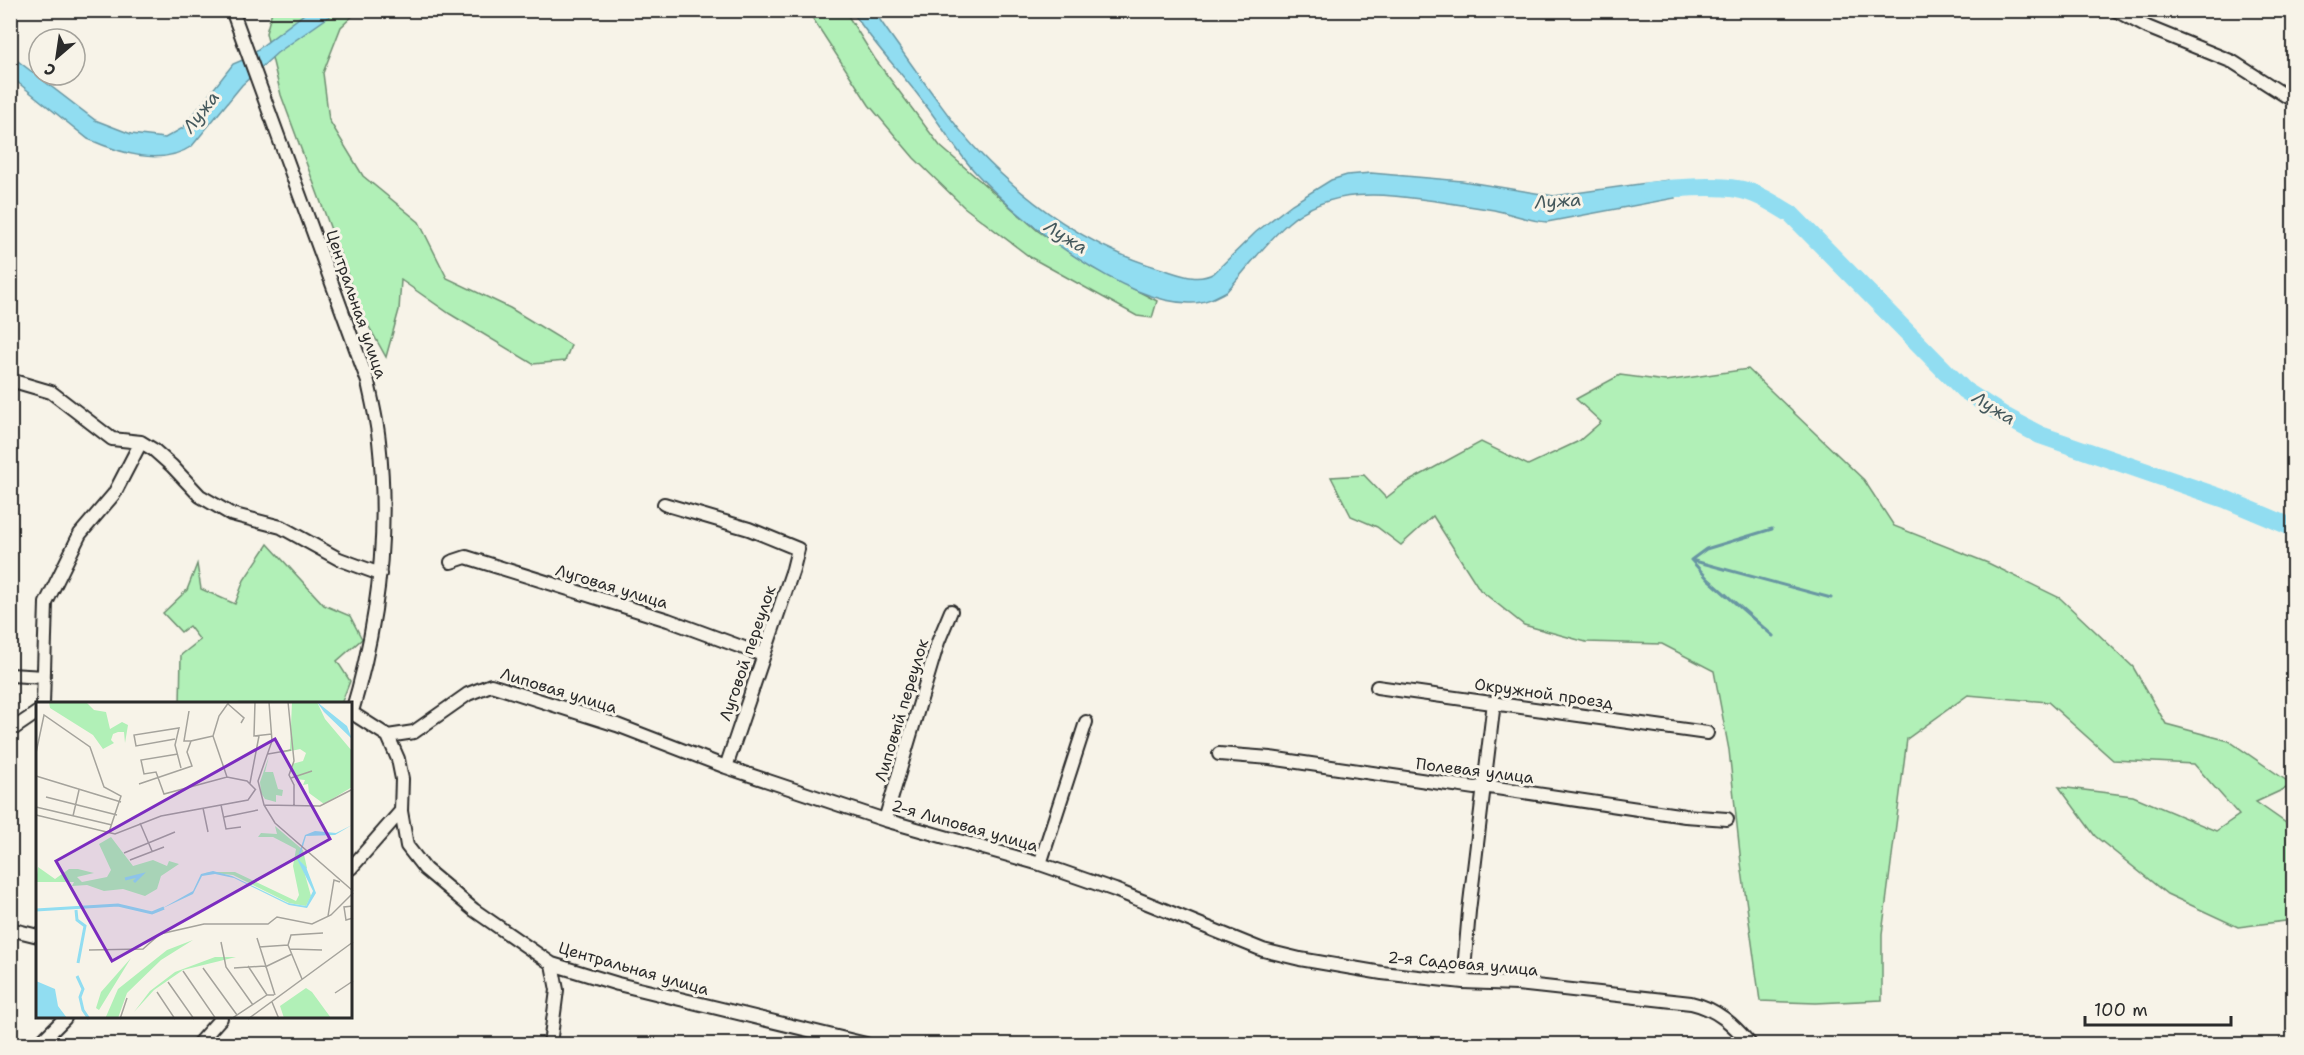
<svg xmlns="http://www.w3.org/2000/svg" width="2304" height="1055" viewBox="0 0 2304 1055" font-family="'Shantell Sans',sans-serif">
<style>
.green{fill:#b1f0b7;stroke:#6e8e71;stroke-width:1.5}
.water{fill:#91ddf1;stroke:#6896a2;stroke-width:1.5}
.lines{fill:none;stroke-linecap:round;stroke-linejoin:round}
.stream{stroke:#6896a2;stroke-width:3}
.river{stroke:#91ddf1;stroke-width:18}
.minor-casing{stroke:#2b2b2b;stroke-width:16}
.minor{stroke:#f7f3e8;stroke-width:12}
.labels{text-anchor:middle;stroke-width:6;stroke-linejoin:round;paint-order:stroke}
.street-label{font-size:16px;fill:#2b2b2b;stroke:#f7f3e8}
.water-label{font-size:18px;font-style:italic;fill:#44585c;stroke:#f7f3e8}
.inset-river{fill:none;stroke:#91ddf1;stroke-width:3}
.inset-road{fill:none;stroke:#a5a39c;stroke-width:1.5}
.view{fill:#7b2cbf;fill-opacity:0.15;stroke:#7b2cbf;stroke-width:3}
.inset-edge{fill:none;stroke:#2b2b2b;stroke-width:3}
</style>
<rect width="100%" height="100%" fill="#f7f3e8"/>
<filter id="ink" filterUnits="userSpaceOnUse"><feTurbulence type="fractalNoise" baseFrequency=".0167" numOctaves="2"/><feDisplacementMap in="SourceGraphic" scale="12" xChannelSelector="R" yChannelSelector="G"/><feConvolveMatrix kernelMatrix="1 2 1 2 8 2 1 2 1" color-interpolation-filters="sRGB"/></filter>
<g filter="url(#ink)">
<!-- green -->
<path class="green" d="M272,11h86l-17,16 -18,46 6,47 34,56 56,46 28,56 63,30 61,37 -6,16 -32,3 -83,-50 -49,-34 -2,30 -13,47 -23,-41 -82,-221 -15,-62z
M808,11h37l30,48 65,87 98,85 19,13 36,24 64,33 -5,17 -15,-2 -107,-59 -66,-50 -50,-49 -45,-53z
M1748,369l116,111 30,46 94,37 72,35 73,69 33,57 63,17 64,44 -37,17 37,26v92l-55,7 -71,-33 -72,-58 -36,-49 74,9 83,35 23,-16 -45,-51 -81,-4 -65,-58 -80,-7 -61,44 -25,195v66l-66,3 -56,-2 -19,-138 -12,-113 -15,-79 -52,-27 -76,-2 -62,-17 -44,-35 -47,-74 -32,29 -24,-18 -26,-11 -20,-39 33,-2 22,23 18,-14 77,-42 47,23 51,-24 22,-19 -25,-23 44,-24 46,6z
M268,544l56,61 26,11 12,23 -25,22 13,20 -9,23h-161l1,-49 19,-15 -11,-14 -8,6 -18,-19 24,-23 10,-26 4,25 34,15 9,-24z"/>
<!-- water -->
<path class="water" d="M308,11h29l-60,42 -35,32 -50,61c-31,21 -72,7 -104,-7l-77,-62 -1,-22 85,65 36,14 34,4 18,-10 50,-64 12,-5z
M852,11h22c15,23 31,44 47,67 18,24 35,50 56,72 50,53 114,99 185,119 17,5 35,14 52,4l42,-41 36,-28 39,-24 16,-5 24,-2 91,8 92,15 114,-16 7,18 -128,24c-18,-1 -34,-8 -53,-12 -19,-3 -39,-6 -58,-9 -51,-7 -105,-15 -148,22 -23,20 -40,45 -61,68 -11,6 -24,13 -38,12 -68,-1 -169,-82 -213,-130 -20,-22 -34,-47 -52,-70 -23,-31 -51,-59 -72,-92z"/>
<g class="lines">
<!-- stream -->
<path class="stream" d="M1772,529l-66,20 -15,11 140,38
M1692,561l16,18 65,57"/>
<!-- river -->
<path class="river" d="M1648,191c24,-3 66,-6 89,-2 20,3 37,15 54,25l173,176 42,27 34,18 185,64 69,29"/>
<!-- minor casing -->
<g class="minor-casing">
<path id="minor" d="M232,10l136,372c4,19 9,39 11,59 10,92 -1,185 -28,274
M2115,10l32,17 86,35 61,39
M10,380l41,12 61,47 29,3 13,8 18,16 28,30 31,18 50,13 58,32 41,15
M664,504l85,25 49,20 -5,20 -67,198
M451,562l15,-5 202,63 95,35
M10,675l34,2
M1377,687l330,46
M43,704l3,-101 34,-69 34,-40 27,-52
M352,713l36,23 10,23 4,20 -1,32 6,35 18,23 49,41 78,54 66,20 248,60
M10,731l28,-19
M388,736l26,-4 54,-38 23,-9 126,40 109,42 159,53 155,44 75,26 148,60 37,9 82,14 81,9 54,2 174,19c26,6 42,21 59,41
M1219,754l51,4 205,30 8,-2 202,30 42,3
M885,820l53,-178 13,-31
M1040,864l46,-142
M351,868l50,-57
M10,929l28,7
M1463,982l6,-71 25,-209
M39,1044l26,-26
M198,1044l23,-26
M550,1044l7,-54 -5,-26"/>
</g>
<!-- minor -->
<use href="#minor" class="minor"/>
</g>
</g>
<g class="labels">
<!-- street labels -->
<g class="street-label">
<text transform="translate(357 304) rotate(71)" y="6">Центральная улица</text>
<text transform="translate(612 586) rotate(17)" y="6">Луговая улица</text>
<text transform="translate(747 653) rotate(-71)" y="6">Луговой переулок</text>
<text transform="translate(559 690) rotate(17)" y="6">Липовая улица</text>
<text transform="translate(1544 693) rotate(8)" y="6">Окружной проезд</text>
<text transform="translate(901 710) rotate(-73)" y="6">Липовый переулок</text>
<text transform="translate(1475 770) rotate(7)" y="6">Полевая улица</text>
<text transform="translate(965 825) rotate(16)" y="6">2-я Липовая улица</text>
<text transform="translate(1463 963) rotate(5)" y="6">2-я Садовая улица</text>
<text transform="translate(634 968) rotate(16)" y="6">Центральная улица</text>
</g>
<!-- water labels -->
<g class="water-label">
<text transform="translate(201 112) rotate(-52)" y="6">Лужа</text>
<text transform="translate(1558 201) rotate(-4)" y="6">Лужа</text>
<text transform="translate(1066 237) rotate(32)" y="6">Лужа</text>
<text transform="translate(1994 408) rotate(32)" y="6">Лужа</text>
</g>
</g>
<!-- overview -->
<g transform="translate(36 702)">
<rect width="316" height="316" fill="#f7f3e8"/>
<path d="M13,0h37l8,8 12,2 4,17 12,-7 6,3 -3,18 -1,-11h-6l-5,2 -2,6 3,3 -11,6 -10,-14 -43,-27zM256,0h25l8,17 27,32v36l-28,17 -15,-11 -1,-9 -5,1 2,-5 -10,-1 -3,-15 11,-3 3,-8 -6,-4 -18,4 8,-4zM233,54l-4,16h8l5,17 5,1 -1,6 -6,-1v7l-11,-3 -4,-6 -1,-11zM239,124l28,24 4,18 -3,3 7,25 -5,10 -17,-3 -56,-28 -28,-3h30l61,29 3,-6 -6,-29 3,-17 -23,-12h-15l3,-4 16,1zM75,135l22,29 20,-6 14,6 2,-5 10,3 -18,12 -4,13 -12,7 -22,-7 -19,2 -17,-6 -15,1 2,-4h-38l2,-15 17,12 14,-10h9l16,4 -17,4 5,5 25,-5 4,-7 -12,-26zM157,238l-32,20 -34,33 -9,25 -13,1 13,-30 49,-39zM179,255h21l-53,13 -29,20 -20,22 16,-21 25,-19zM95,256l-32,52 -3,-2 5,-16zM270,286l6,4 19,26h-47l-4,-12z" fill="#b1f0b7"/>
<path d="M281,0l30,24 5,13 -28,-27zM316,123l-17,10 -29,1 -7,24 7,7 10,26 -9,15 -18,-3 -55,-27 -19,-4 -13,2 -9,18 -32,15 32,-18 8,-17 12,-3 19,5 56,27 18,3 7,-15 -16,-32 8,-24 10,-4 21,2zM0,279l19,8 3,17 9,12h-31z" fill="#91ddf1"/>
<path class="inset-river" d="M89,177l16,-4 -7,7M0,208l82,-5 34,8 12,-5M40,208l1,10 8,6 -7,37M41,274l6,13 -3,8 3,13 6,9"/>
<path class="inset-road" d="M219,0l-1,34 18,-2M233,0l3,39 -14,40 6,24 11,18 78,68M252,0l6,59 -5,14 5,10v20M192,2l16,14 -3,5M153,9l-5,30h7M139,37l-39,7 -2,-11 45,-7 -4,17 6,23M0,51l8,-38 46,32 14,40 17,9 -12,36M142,52l-37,6 3,14 12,-2 8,22 63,-17 20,4 9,9M232,52l23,-4M0,74l85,26M191,75l-14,-41 6,-20 10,-14M255,76l21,-7M214,81l9,-47M103,82l53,-18 -5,-14 4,-11 22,-5M10,95l71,18M185,103l5,24 15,-2M228,103l56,1 33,-17M0,105l76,18M167,106l5,24M0,113l79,19 46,-18 87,-16 7,-10M37,114l6,-26M188,115l34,-7M104,121l12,28M88,151l51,-21M94,158l34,-13M317,204l-9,1 2,13 7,-2M292,214l6,-36 6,2M221,236l18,57M185,240l5,25 27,38M252,243l3,-10 32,-2M252,243l14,34M223,245l29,-2M254,247l32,1M53,248l54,-1 17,-15 44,-10h64l9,-7 35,7 19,-9 22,-22M212,264l19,29M229,265l27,-13M167,266l34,47M198,266l31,-2M147,269l33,48M132,280l26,37M121,290l18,27M299,291l18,-12M236,300l7,17M84,317l7,-21M195,317l36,-24h7M212,317l105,-77"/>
<path class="view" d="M239,37l55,100 -218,122 -56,-100z"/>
<rect width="316" height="316" class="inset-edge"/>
</g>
<!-- margin -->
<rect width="2304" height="1055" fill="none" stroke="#f7f3e8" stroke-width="36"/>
<rect x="18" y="18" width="2268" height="1019" fill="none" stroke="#2b2b2b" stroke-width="2" filter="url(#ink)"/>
<!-- north arrow -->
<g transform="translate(57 57) rotate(209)"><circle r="28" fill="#f7f3e8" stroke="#a5a39c" stroke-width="1.5"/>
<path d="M0-4.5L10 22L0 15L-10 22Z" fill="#2b2b2b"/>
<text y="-9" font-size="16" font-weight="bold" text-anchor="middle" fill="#2b2b2b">С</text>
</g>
<!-- scale -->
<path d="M2085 1016v9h146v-9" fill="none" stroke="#2b2b2b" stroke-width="3"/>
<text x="2094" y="1016" font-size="18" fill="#2b2b2b" stroke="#f7f3e8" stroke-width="4.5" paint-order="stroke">100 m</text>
</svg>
